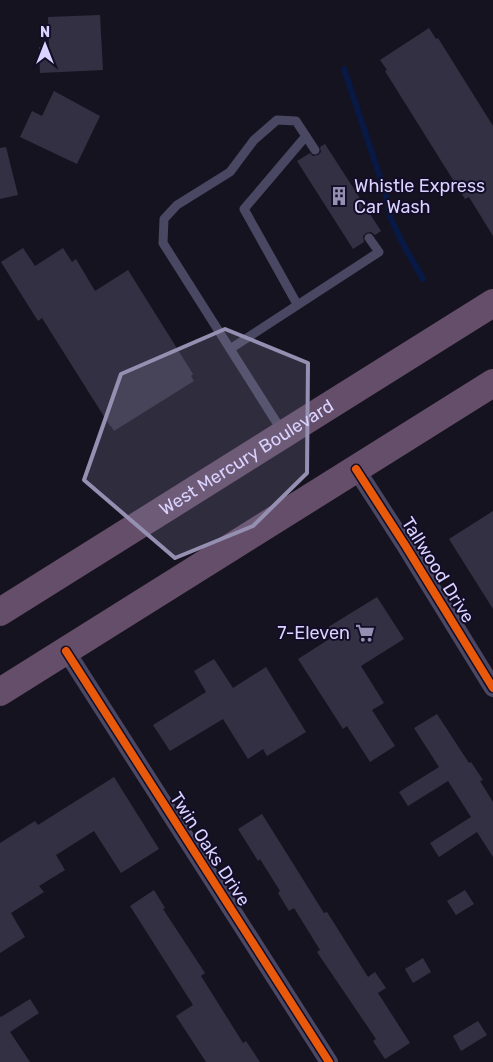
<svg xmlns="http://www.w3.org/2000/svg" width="493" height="1062" viewBox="0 0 493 1062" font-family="Rubik,sans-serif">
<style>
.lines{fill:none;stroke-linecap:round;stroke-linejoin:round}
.stream{stroke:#071944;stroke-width:6}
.building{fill:#343043}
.lane{stroke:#494762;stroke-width:9}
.street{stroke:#494762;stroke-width:18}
.highway{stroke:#654e69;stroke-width:28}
.cycleway-casing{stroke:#130d27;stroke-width:11}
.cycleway{stroke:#e8590c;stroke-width:8}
.marked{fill:#9590b1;fill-opacity:0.2;stroke:#9590b1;stroke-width:4;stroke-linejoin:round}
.labels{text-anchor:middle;stroke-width:4;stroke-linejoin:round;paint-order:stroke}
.poi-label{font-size:18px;fill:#dad3ff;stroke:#130d27;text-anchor:start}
.street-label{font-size:18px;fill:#dad3ff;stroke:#130d27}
</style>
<rect width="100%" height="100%" fill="#161321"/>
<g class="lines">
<!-- stream -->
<path class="stream" d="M344,69l41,123 6,27 12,25 20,35"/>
</g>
<!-- building -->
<path class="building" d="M100,15l3,55 -63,3 -1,-26h10l-1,-30z
M429,28l7,11 2,-1 55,88v110l-24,-39 -4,2 -80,-128 2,-1 -7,-10z
M54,91l46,25 -23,48 -57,-27 12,-26 10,5z
M325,144l56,87 -6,4 -4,-3 -5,1 -3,3 1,6 -11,7 -56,-88 13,-8 3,3 5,-1 3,-3 -1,-5z
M6,147l12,48 -18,4v-51z
M23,248l12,18 28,-18 9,14 4,-3 19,32 33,-21 65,104 -2,2 3,5 -80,50 -3,-5h-1l-68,-108 -4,3 -37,-59z
M493,511v98l-44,-70z
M377,597l27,42 -43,27 23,37 -12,7 23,36 -25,16 -23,-36 -4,3 -45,-70 33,-21 -6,-9z
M214,659l19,29 33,-21 40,65 -39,24 -4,-7 -15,10 -25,-40 -53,32 -17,-26 53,-33 -12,-21z
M437,714l32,49 2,-1 12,18 -3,1 13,21v55l-16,-25 -38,25 -9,-14 41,-26 -23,-36 -40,25 -9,-14 40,-25 -25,-39z
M114,777l45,72 -38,24 -27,-42 -38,24 9,15 -26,16 5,6 -33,21 14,24 -25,16v-110l35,-22 3,4z
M262,814l62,99 3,-1 41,65 7,-5 11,16 -8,5 32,50 -25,16 -12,-18 3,-2 -59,-87 3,-2 -26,-42 -5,3 -11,-18 2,-2 -20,-32 -2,2 -20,-32z
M154,890l11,18 -2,1 42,64 -4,3 42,67 3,-2 14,21h-54l-30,-46 17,-11 -63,-99z
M465,890l9,14 -18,11 -9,-14z
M423,958l8,14 -18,11 -8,-14z
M30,999l9,14 -29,19 20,30h-30v-46l1,1z
M478,1021l9,14 -26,16 -8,-15z"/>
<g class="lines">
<!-- lane -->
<path class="lane" d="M297,304l-53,-95 62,-73
M230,349l149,-97 -10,-14
M282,431l-119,-188 1,-24 13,-14 53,-33 24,-32 23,-20 19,1 19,29"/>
<!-- street -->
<path class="street" d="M356,469l49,76 88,143
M66,651l263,411"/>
<!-- highway -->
<g class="highway">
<path id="s1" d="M0,612l493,-309"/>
<path d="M0,692l493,-309"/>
</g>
<!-- cycleway casing -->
<g class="cycleway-casing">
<path id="cycleway" d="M356,469l49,76 88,143
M66,651l263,411"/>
</g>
<!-- cycleway -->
<use href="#cycleway" class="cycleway"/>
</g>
<!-- marked area -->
<path class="marked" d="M225,329l83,34 -1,110 -54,53 -78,32 -91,-78 37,-106z"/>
<!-- icons -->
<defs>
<g id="building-bare" transform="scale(1.5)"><path d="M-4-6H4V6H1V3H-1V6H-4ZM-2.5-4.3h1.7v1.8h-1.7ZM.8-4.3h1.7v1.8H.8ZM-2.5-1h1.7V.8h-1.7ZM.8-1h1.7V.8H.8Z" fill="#9590b1" stroke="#130d27" stroke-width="2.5" paint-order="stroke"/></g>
<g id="supermarket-bare" transform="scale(1.5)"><path d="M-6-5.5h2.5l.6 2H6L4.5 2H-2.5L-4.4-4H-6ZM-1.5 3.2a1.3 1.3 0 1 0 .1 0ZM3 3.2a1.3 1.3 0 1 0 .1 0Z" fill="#9590b1" stroke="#130d27" stroke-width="2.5" paint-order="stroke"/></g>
</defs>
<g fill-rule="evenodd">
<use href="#building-bare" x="339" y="196"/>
<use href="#supermarket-bare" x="365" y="633"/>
</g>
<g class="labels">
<!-- poi labels -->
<g class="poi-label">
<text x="354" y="192">Whistle Express<tspan x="354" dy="21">Car Wash</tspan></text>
<text x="350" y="639" text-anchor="end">7-Eleven</text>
</g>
<!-- street labels -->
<g class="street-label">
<text dy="6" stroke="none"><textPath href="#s1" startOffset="291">West Mercury Boulevard</textPath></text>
<text transform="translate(438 570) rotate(58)" y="6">Tallwood Drive</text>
<text transform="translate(210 849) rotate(57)" y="6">Twin Oaks Drive</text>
</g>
</g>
<!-- north arrow -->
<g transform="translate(45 45)" stroke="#130d27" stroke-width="4" paint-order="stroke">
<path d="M0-4L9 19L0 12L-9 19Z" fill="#dad3ff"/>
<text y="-8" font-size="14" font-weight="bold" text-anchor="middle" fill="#dad3ff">N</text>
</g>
</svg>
